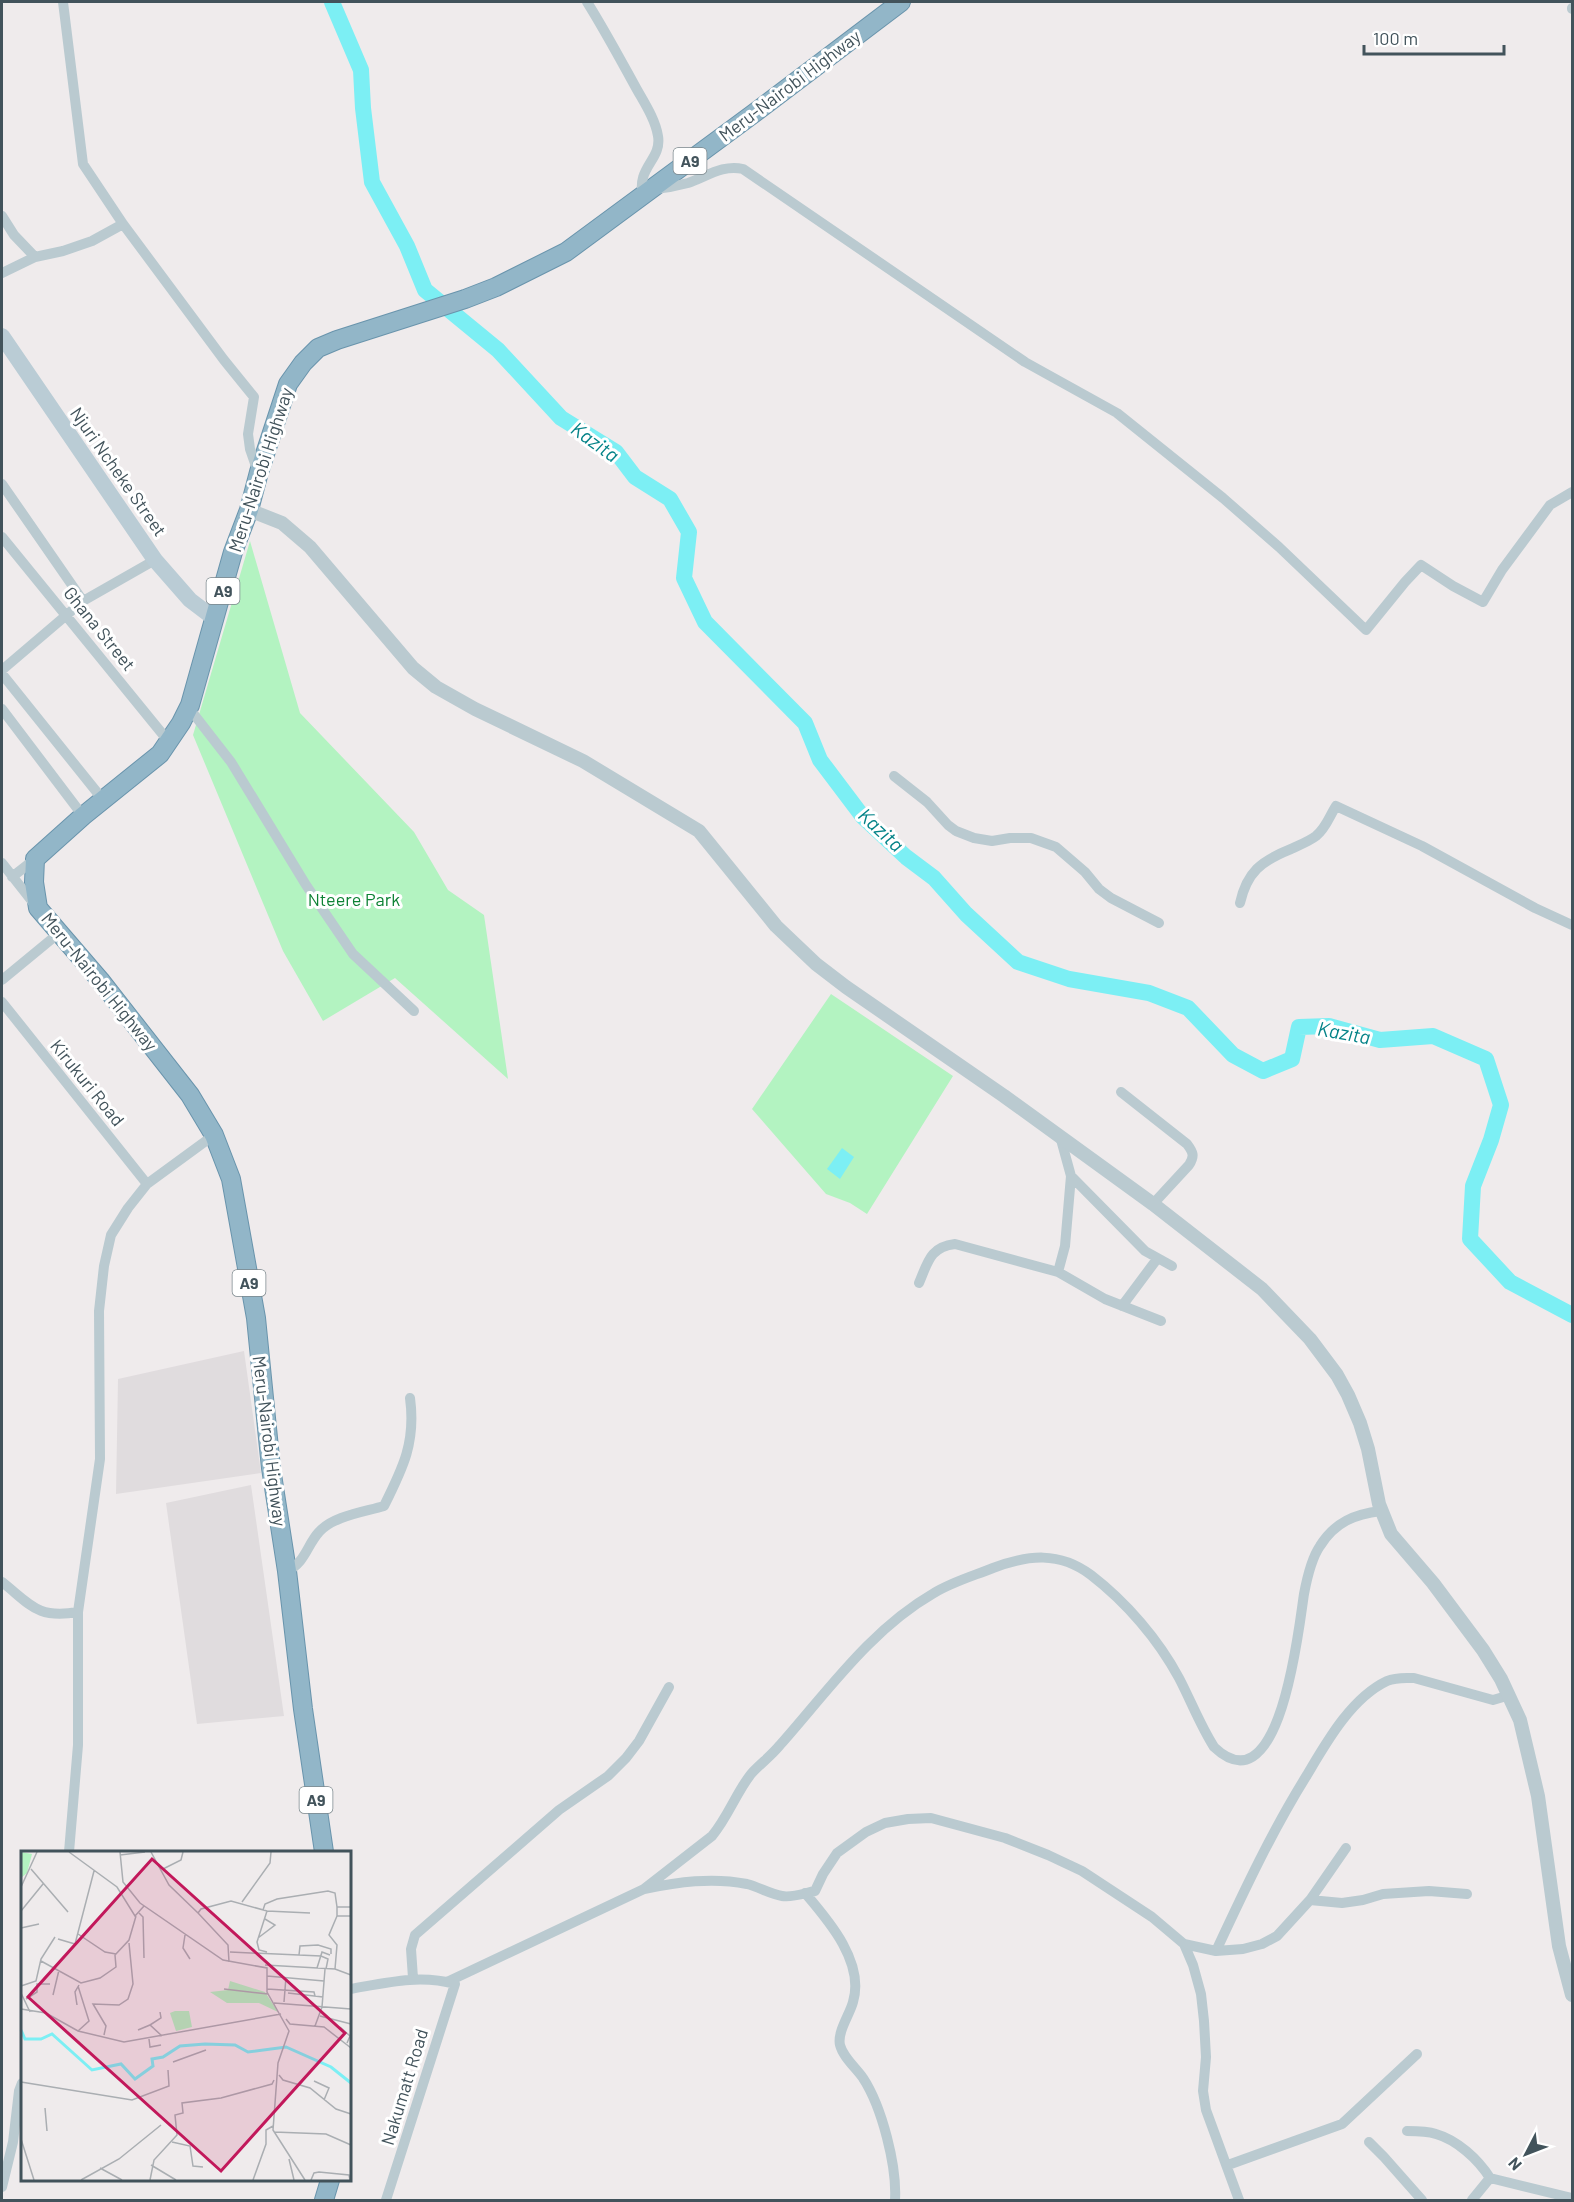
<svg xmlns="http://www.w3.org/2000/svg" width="1574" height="2202" viewBox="0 0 1574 2202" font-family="Barlow,sans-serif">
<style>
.education{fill:#e0dcde}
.green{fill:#b3f3c1}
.water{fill:#7ceff4}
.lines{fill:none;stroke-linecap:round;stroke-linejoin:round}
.river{stroke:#7ceff4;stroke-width:16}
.trunk-casing{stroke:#6994ac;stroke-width:20}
.minor{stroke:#bacad0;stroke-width:10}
.tertiary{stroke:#bacad0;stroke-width:14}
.secondary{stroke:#baccd5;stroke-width:16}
.trunk{stroke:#92b6c8;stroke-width:18}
.labels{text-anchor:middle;stroke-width:6;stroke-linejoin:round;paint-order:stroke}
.shield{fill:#fff;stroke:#7b878c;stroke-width:1.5}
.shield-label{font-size:16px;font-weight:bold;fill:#42535b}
.street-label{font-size:18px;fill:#42535b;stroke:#fff}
.park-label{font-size:18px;fill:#0d8234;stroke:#fff}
.water-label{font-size:20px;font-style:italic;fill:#048388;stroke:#fff}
.inset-river{fill:none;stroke:#7ceff4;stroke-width:3}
.inset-road{fill:none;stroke:#aaaeb2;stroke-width:1.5}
.view{fill:#c2185b;fill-opacity:0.15;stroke:#c2185b;stroke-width:3}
.inset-edge{fill:none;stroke:#42535b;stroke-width:3}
</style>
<rect width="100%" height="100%" fill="#efebec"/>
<!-- education -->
<path class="education" d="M244,1351l17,122 -145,21 2,-115z
M251,1485l33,231 -87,8 -31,-221z"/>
<!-- green -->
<path class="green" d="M250,541l50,172 114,119 34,58 36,25 24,164 -113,-101 -72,43 -40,-70 -90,-216z
M831,994l122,82 -86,138 -17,-11 -24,-9 -74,-85z"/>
<!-- water -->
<path class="water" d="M842,1148l12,9 -14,22 -13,-10z"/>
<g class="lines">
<!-- river -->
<path class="river" d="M332,2l29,68 2,38 9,74 35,64 18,44 73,60 63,68 55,34 19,25 35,22 19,33 -5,46 21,44 100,101 15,37 43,57 43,40 28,21 32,36 52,48 51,17 80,14 39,15 45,47 30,16 29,-12 7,-32 30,-1 51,14 53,-4 53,23 15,46 -10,35 -18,46 -3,53 40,43 62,33"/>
<!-- trunk casing -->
<g class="trunk-casing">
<path id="trunk" d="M324,1852l-21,-143 -16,-138 -16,-103 -15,-150 -25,-139 -17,-44 -24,-40 -90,-115 -62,-72 -4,-26 1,-23 48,-43 77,-62 21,-31 9,-18 43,-153 16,-42 10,-38 29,-88 15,-21 15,-15 19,-8 128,-41 31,-12 70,-35 187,-138 148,-112
M324,2200l6,-20"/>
</g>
<!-- minor -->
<path class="minor" d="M63,2l20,162 40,60 101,136 30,37 -6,37 2,15 8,23
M587,2c17,27 32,55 48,84 8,15 20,32 23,50 4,24 -22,31 -15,60
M1572,8v1
M655,189c11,-1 22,-3 33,-6 18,-6 35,-19 55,-14l282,193 92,51 106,85 56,49 87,83 39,-48 16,-17 32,21 30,16 19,-32 48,-65 22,-13
M2,216l12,19 21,22
M2,273l33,-16 28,-6 29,-10 31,-17
M2,484l81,117
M2,537l167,205
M2,670l81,-69 72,-41
M2,674l102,127
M189,708l42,54 75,123 47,69 61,57
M2,709l81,107
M894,776l33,26 21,23 8,6 18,7 18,3 18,-3h21l25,9 29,25 14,17 12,9 48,25
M2,863l33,42
M12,877l23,-18
M1240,903c7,-31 21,-42 51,-54 8,-4 17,-7 25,-13 10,-8 13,-19 20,-30l86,40 113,62 37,17
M2,980l57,-47
M2,1002l145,182
M1121,1092l66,52c6,8 8,12 2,21l-36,39
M1060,1136l11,40 -6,70 -7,26 47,27 56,22
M1071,1176l74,75 27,15
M919,1283c9,-21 11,-36 36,-39l103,28
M1122,1306l35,-47
M287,1571c18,-8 20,-26 32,-39 14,-16 45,-20 65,-26 19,-38 32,-64 26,-108
M2,1582c29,23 35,37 76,30l22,-153 -1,-148 5,-45 7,-31 17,-27 19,-24 67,-49
M69,1852l9,-107v-133
M644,1889l68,-53c16,-19 24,-43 39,-62 9,-10 20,-18 29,-29 48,-54 90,-115 154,-152 18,-11 39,-17 59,-25 35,-13 66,-17 98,7 35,27 67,64 88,103 12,23 21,47 35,69 67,64 85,-122 90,-153 3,-16 7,-35 16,-48 15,-24 35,-32 61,-35
M805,1893c23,27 60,69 48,109 -3,12 -16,30 -13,43 3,12 16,23 23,33 19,29 34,88 32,122
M1310,1900l32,3 21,-3 20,-6 46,-3 38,3
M1184,1944l32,7 27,-2 19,-5 15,-8 33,-36 36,-52
M1216,1951c28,-60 56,-120 91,-176 19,-32 44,-77 80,-94 9,-4 17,-3 27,-3l79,22 17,-5
M413,1978l-2,-29 4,-14 144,-125 49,-34 18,-18 13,-17 30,-54
M447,1982l197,-93c34,-7 68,-12 103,-5 12,3 23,10 35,12 10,2 23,-3 33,-5l8,-17 14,-21 29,-21 19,-9 23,-4 23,-1 74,20 43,17 34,16 70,46 32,27 9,21 8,29 3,27 2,36 -3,34 3,19 33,90
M350,1989c35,-6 69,-15 105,-5l-69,216
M1407,2131c10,0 20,0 29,3 21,6 42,25 54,44
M1369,2142l15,15 38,43
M1228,2165l114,-41 75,-70
M2,2187l11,-45 6,-51 3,-8
M1472,2200l18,-22 82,20"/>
<!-- tertiary -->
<path class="tertiary" d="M249,510l33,13 28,24 103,121 23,19 39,22 108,52 116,70 77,95 40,38 30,23 158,109 149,108 109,85 48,50 27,36 11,20 12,28 8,26 11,55 12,30 42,49 50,67 18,29 19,41 18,76 21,150 13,49"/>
<!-- secondary -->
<path class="secondary" d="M2,336l153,224 35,40 25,19"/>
<!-- trunk -->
<use href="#trunk" class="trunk"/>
</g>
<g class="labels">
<!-- shield labels -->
<g class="shield">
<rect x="673.5" y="148" width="33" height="26" rx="4.5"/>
<rect x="206.5" y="578" width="33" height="26" rx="4.5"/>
<rect x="232.5" y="1270" width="33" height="26" rx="4.5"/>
<rect x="299.5" y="1787" width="33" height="26" rx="4.5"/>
</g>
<g class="shield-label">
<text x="690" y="167">A9</text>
<text x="223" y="597">A9</text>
<text x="249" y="1289">A9</text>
<text x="316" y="1806">A9</text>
</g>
<!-- street labels -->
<g class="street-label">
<text transform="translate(790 86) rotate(-37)" y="6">Meru-Nairobi Highway</text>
<text transform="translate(261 470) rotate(-72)" y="6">Meru-Nairobi Highway</text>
<text transform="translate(118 472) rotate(55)" y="6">Njuri Ncheke Street</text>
<text transform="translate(99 629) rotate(51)" y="6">Ghana Street</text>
<text transform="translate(99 982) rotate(51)" y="6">Meru-Nairobi Highway</text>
<text transform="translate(87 1083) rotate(51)" y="6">Kirukuri Road</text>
<text transform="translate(269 1441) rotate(83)" y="6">Meru-Nairobi Highway</text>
<text transform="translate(405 2087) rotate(-73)" y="6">Nakumatt Road</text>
</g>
<!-- park labels -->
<g class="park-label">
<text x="354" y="906">Nteere Park</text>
</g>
<!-- water labels -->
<g class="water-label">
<text transform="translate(595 442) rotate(36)" y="7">Kazita</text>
<text transform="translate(881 830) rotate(43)" y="7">Kazita</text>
<text transform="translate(1344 1033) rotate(10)" y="7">Kazita</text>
</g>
</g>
<!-- overview -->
<g transform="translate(21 1851)">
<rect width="330" height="330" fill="#efebec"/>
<path d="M0,1l11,2 -5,19 -6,5zM209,130l35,11 13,20 -19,-9h-32l-17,-11 18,-2zM154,160h14l3,16 -16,4 -6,-18z" fill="#b3f3c1"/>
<path class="inset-river" d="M0,179l4,9h16l11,-5 40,36 29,-6 14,15 18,-13 -1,-7 11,-2 17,-11 25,-2 30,1 13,7 38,-5 45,20 20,16"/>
<path class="inset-road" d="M48,1l48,35 18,29 9,-10M99,1l3,30 17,21 83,57 44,8v24l22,39 -11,32 -5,67 32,50M130,1l18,33 29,28M99,4l25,-3M10,18l37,43M142,18l18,-9 2,-8M0,36l16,-35M221,51l28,-39 1,-11M316,56v9h14M242,59l2,-6 12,-5 51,-8 7,2 2,14h14M0,60l22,-27M246,60l-10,31 2,8 8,2M118,62l4,4 1,41M0,77l18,-4M57,83l27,18 11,2M164,84l-2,13 7,11M237,87l17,-13 -10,-6M37,88l17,5 19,-73M209,101l91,4 7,3 -2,10M278,104l1,-9 18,-1 13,4v5M20,110l40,22 19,-5 16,-11 -1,-12 14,-15 7,-24M208,111l-1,-17 -30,-32 3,-4 30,-8 36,10 43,2M244,114l70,4 16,6M296,117l5,-16 8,3M314,118l2,-24 -8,-10 8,-19M246,125l57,5M0,135l15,-5 5,-22 14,-22M203,138l44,5M246,138l47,3 1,4M0,142l9,19M267,142l35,4M32,144l6,-25M5,148l11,-7v-8h13M263,151l2,-25M253,152l77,6M56,154l-2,-13 4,-7M0,158l25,4 32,18 46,11 157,-28M299,165l31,8M265,168l4,5 34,3 27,21M129,174l11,-7 -1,-6M294,175l7,-19 3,-38M319,176l10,9 -3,7M117,179l12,-5 12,11M57,180l11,-10 -11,-35M83,184l2,-9 -13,-22 26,1 9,-6 5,-15 -4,-41M128,188l1,8 11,-2M152,211l33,-12M258,224l4,5 27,8 26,21 15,5M293,230l15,7 -5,12M0,231l111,18 37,-14 -1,-16M24,257l2,23M253,281l52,2 25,11M0,288l13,41M151,291l18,4 3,20 10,1M268,308l5,21M130,314l25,15M79,317l22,12M60,329l38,-21 42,-34M129,329l4,-20 23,-25 -2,-20 8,-2 -1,-10 39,-5 51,-14 2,-4M232,329l13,-36v-14l7,-4M290,329l3,-7 5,-1 30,3 1,5"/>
<path class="view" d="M131,8l193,174 -124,138 -193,-174z"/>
<rect width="330" height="330" class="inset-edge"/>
</g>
<!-- border -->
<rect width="1574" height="2202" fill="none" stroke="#42535b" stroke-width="6"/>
<!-- north arrow -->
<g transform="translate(1526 2154) rotate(228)" stroke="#ffffff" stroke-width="4.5" paint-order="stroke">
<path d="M0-4.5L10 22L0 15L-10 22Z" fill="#42535b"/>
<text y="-9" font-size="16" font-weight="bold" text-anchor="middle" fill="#42535b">N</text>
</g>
<!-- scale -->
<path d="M1364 45v9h140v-9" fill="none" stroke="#42535b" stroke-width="3"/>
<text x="1373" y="45" font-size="18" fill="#42535b" stroke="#ffffff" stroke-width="4.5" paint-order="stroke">100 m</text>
</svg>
